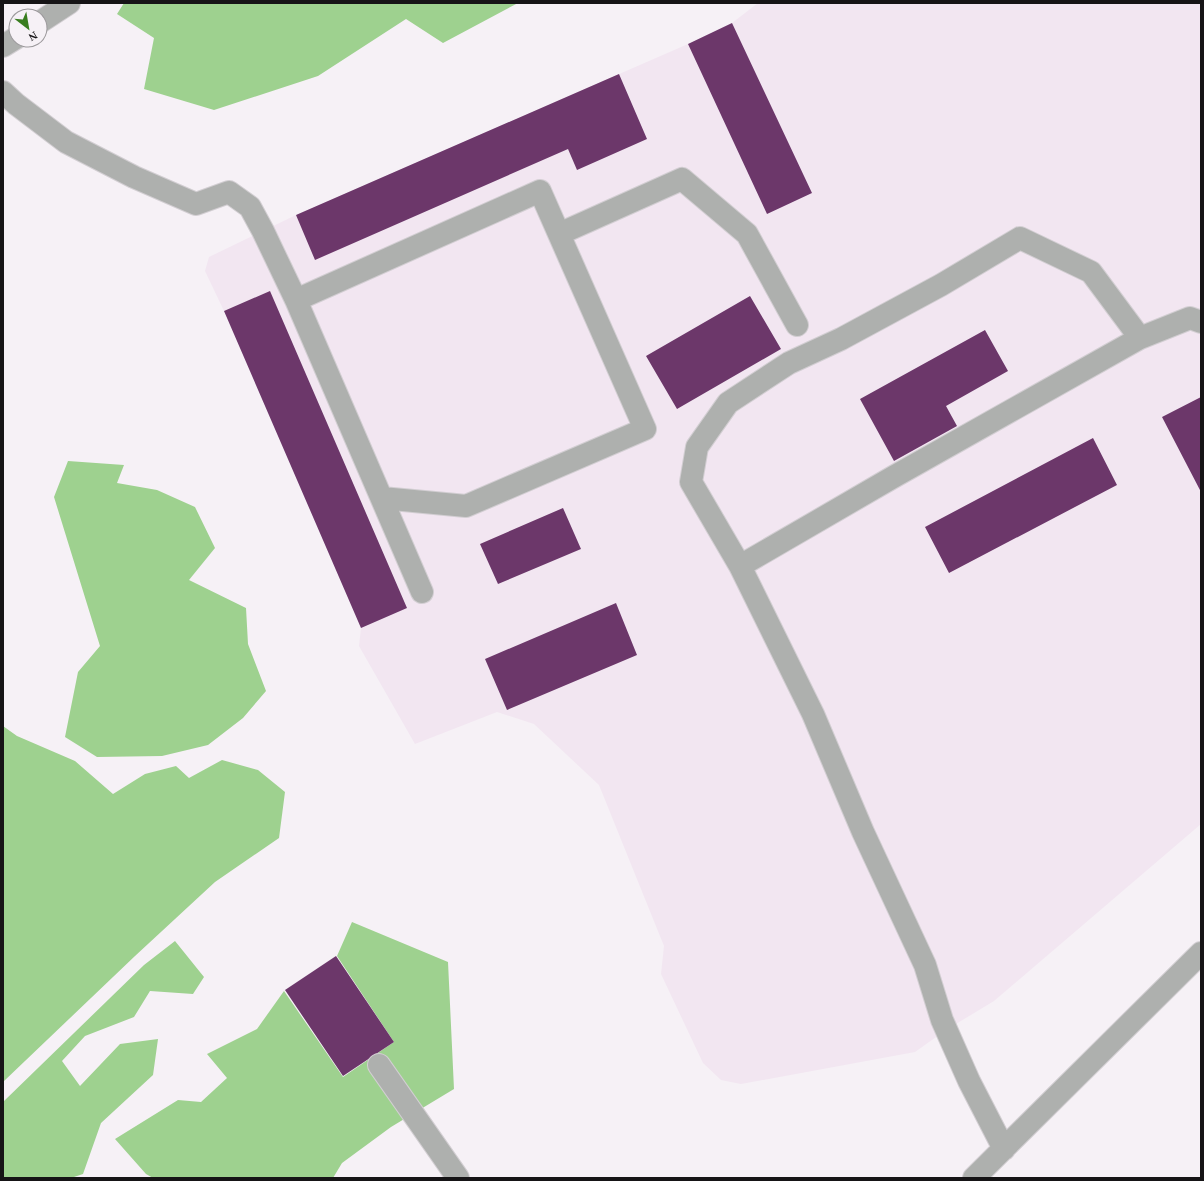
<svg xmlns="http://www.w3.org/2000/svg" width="1204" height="1181" viewBox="0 0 1204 1181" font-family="'Times New Roman',serif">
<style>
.built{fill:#f2e6f1}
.forest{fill:#9ed18f}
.building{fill:#6c376a}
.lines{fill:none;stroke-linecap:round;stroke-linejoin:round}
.minor-casing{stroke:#d2ced2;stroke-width:24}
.minor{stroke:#aeb0ae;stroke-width:22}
</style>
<rect width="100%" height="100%" fill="#f6f1f6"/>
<!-- built -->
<path class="built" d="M758,3h443v821l-207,177 -48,29 -31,22 -174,32 -20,-4 -18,-17 -42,-89 3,-28 -65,-161 -65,-61 -37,-12 -82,32 -56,-98 2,-18 -137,-317 -19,-40 4,-14 87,-42 392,-171 44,-21z"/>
<!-- forest -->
<path class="forest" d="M124,3h394l-75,40 -37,-24 -88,57 -104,34 -70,-21 10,-51 -37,-24z
M68,461l56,4 -7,18 40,7 38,17 20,41 -26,32 57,28 2,36 18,47 -23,27 -35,27 -46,11 -65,1 -32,-20 13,-65 22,-26 -46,-149z
M3,726l14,10 58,25 38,33 32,-20 31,-8 13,12 33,-18 36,10 27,22 -6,46 -64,44 -80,74 -132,126z
M352,922l96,40 6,127 -63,38 -49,36 -9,15h-180l-7,-4 -31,-35 63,-39 23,2 26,-24 -20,-24 50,-25 27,-38 59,86 51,-35 -57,-86z
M175,941l29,36 -11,17 -43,-3 -16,26 -49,19 -23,25 18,25 40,-42 38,-5 -5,36 -52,48 -18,51 -12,4h-68v-76l141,-137z"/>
<!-- building -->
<path class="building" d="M732,23l80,170 -45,21 -79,-170z
M619,74l28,65 -70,31 -9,-21 -253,111 -19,-45z
M270,291l137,317 -46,20 -137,-317z
M750,296l31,53 -104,60 -31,-53z
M985,330l23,41 -62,35 11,20 -63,35 -34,-62z
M1201,397v95l-39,-75z
M1093,438l24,47 -168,88 -24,-46z
M563,508l18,41 -83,35 -18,-40z
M616,603l21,52 -130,55 -22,-51z
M336,956l58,86 -51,34 -58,-86z"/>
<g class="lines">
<!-- minor casing -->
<g class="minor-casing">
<path id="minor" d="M40,22l29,-19
M3,46l13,-8
M3,92l13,12 50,38 68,35 62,27 33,-12 21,15 13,24 33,69 126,292
M559,234l123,-55 65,55 50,91
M296,300l244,-109 105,238 -179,77 -84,-8
M740,566l155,-90 245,-138 50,-20 11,4
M379,1065l79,113
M1004,1149l-35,-68 -27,-61 -17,-55 -62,-133 -50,-118 -73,-148 -49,-84 6,-35 31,-44 61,-40 52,-24 100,-54 79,-47 71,34 49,66
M974,1178l227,-225"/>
</g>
<!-- minor -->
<use href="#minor" class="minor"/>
</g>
<!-- border -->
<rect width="1204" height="1181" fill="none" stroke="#161416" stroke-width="8"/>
<!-- north arrow -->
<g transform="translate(28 28) rotate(149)"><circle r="19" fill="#f6f1f6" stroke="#9c999c"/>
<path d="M0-3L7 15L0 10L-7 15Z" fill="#397d1f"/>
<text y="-6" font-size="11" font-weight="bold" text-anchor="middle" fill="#161416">N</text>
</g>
</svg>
